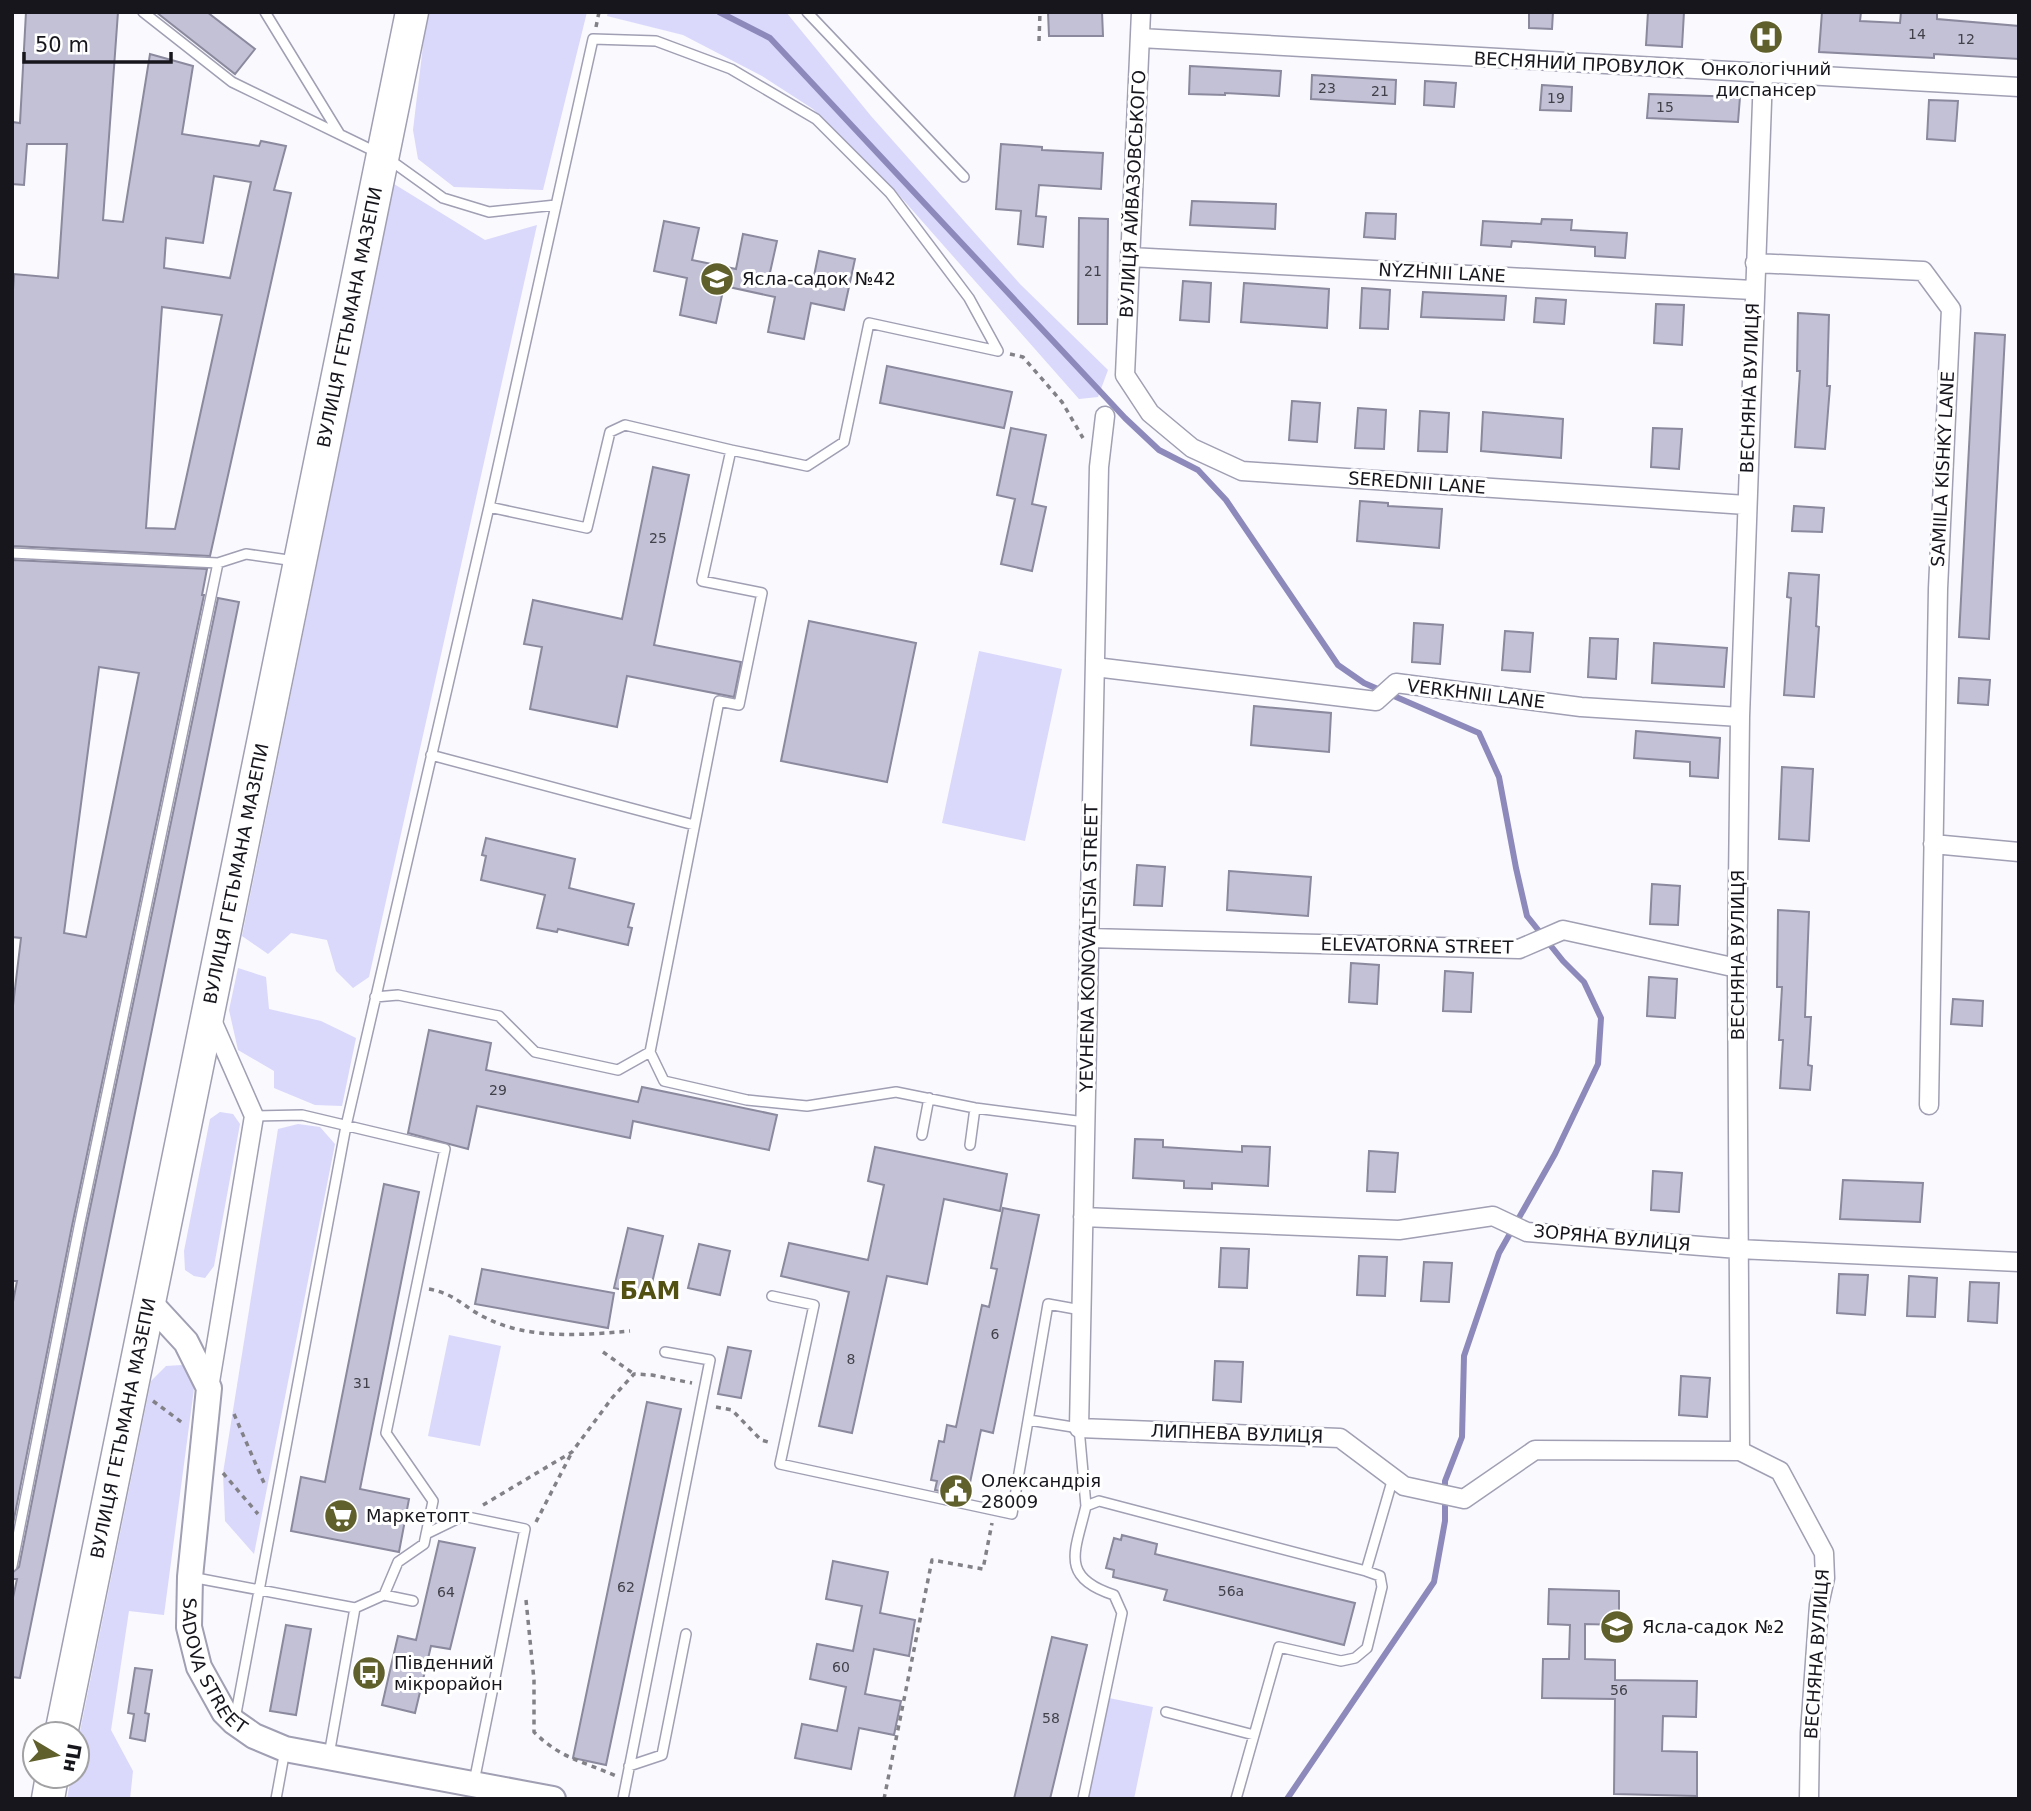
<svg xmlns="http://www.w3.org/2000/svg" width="2031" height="1811" viewBox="0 0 2031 1811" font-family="'DejaVu Sans',sans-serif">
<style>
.green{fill:#dad8fb}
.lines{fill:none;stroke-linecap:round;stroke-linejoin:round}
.stream{stroke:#8d89bb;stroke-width:6}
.building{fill:#c2c1d5;stroke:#8a899d;stroke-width:2;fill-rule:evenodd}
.lane-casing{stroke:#a09fb3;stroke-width:12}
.street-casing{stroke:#a09fb3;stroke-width:21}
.secondary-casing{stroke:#a09fb3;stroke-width:28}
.highway-casing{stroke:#a09fb3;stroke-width:35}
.path{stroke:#818187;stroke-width:3.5;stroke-dasharray:5 5;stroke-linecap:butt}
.lane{stroke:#fff;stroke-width:9}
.street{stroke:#fff;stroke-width:18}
.secondary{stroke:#fff;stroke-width:24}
.highway{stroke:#fff;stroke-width:32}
.labels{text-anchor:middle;stroke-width:6;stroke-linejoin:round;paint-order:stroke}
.number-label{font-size:14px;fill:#42414b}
.street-label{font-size:18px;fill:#17161d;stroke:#fff}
.poi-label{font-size:18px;fill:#17161d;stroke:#fff;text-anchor:start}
.district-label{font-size:24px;font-weight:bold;fill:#525013;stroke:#fff}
</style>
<rect width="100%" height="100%" fill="#f9f9fe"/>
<!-- green -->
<path class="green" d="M427,12h160l-44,178 -89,-3 -36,-28 -5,-29z
M608,12h178l85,104 149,168 88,86 -10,27 -19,2 -180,-204 -86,-86 -51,-33 -79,-41 -76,-19z
M394,184l91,56 52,-15 -168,752 -16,11 -17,-17 -9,-31 -36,-7 -23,21 -26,-18z
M979,651l83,18 -37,172 -83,-18z
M238,968l28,9 3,32 52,12 35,17 -14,68 -27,-1 -41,-17v-17l-36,-21 -9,-40z
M220,1112l13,2 7,10 -26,142 -9,12 -11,-2 -9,-6 -1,-19 26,-132z
M298,1124l22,3 15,17 -81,410 -29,-33 -2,-48 55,-344z
M449,1335l52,11 -21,100 -52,-10z
M182,1365l13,16 -31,234 -35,-4 -18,119 22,41 -3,28h-63l4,-23h6v-30l74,-365 15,-15z
M1109,1698l44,9 -19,92h-47z"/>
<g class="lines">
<!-- stream -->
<path class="stream" d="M719,12l51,26 355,380 34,32 39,20 28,30 112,165 26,18 115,50 20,44 17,91 11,48 36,45 21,21 17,36 -3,46 -43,90 -56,99 -35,103 -2,81 -17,44v40l-11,61 -147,217"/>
</g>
<!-- building -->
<path class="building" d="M26,12h92l-15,208 20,2 27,-168 43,12 -11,68 77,12 2,-5 25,5 -12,44 17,3 -81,363 -198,-10v-241l2,-31 44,4 9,-134h-40l-3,41 -12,-1v-62l8,1zM214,176l37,6 -21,96 -66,-10 2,-30 37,5zM162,307l60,8 -47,214 -29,-1z
M156,12h51l48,37 -20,25z
M1048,12h54l1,24h-54z
M1529,12h24l-1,17 -23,-1z
M1648,12h36l-2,35 -36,-2z
M1822,12h39l-1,9 40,2 1,-11h36v7l82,7v33l-85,-5v4l-115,-6z
M1190,66l91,5 -2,25 -54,-3v2l-36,-1z
M1312,75l84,5 -1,24 -84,-5z
M1425,81l31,2 -2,24 -30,-2z
M1542,85l30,2 -1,24 -31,-1z
M1649,94l91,3 -2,25 -91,-4z
M1929,100l29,1 -3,40 -28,-2z
M1001,144l41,3v3l61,3 -2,36 -62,-4 -3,31 10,1 -3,30 -25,-3 3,-33 -25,-2z
M1192,201l84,3 -1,25 -85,-4z
M1366,213l30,1 -1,25 -31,-2z
M1079,218l29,1 -1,105h-29z
M1542,219l30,1 -1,10 56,3 -2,25 -30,-2v-9l-83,-6 -1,6 -30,-2 2,-24 58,3z
M664,221l35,7 -7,32 44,9 7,-35 34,7 -8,36 43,9 7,-35 36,8 -11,51 -33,-7 -7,36 -36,-7 7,-35 -51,-11 -8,37 -36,-8 7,-37 -33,-7z
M1183,281l28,2 -2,39 -29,-2z
M1244,283l85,6 -2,39 -86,-6z
M1362,288l28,2 -2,39 -28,-1z
M1423,292l83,4 -2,24 -83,-3z
M1536,298l30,2 -2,24 -30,-2z
M1656,304l28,1 -2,40 -28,-2z
M1798,313l31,2 -2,71h3l-5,63 -30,-2 5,-76h-3z
M1975,333l30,2 -16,304 -30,-2z
M887,366l125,26 -8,36 -124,-25z
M1292,401l28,2 -3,39 -28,-2z
M1358,408l28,2 -2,39 -29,-1z
M1420,411l29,2 -2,39 -29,-1z
M1483,412l80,7 -2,39 -80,-7z
M1011,428l35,7 -14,69 14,3 -14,64 -31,-7 14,-65 -18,-4z
M1653,428l29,1 -3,40 -28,-2z
M653,467l36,8 -35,170 87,17 -7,35 -107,-21 -10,51 -87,-18 12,-62 -18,-3 9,-44 89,19z
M1360,501l28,2v3l54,3 -3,39 -82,-7z
M1794,506l30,2 -2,24 -30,-1z
M12,560l195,9 -5,26h2l-132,631 -60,303v-222l5,-26h-5v-267l9,-76 -9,-1zM99,667l40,6 -53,264 -22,-4z
M1789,573l30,2 -3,51 3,1 -5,70 -30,-2 7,-97 -4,-1z
M218,598l21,4 -219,1076 -8,-1v-75l5,-23h-5v-6l7,-6 67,-339z
M809,621l107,22 -29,139 -106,-21z
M1414,623l29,2 -3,39 -28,-2z
M1505,631l28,2 -3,39 -28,-2z
M1590,638l28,1 -2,40 -28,-2z
M1654,643l73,5 -3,39 -72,-4z
M1959,678l31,2 -2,25 -30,-2z
M1254,706l77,7 -2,39 -78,-7z
M1636,731l84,7 -2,40 -28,-2v-14l-56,-4z
M1782,767l31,2 -4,72 -30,-2z
M486,838l89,21 -6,29 65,16 -6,23 4,1 -4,17 -70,-16 -1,3 -20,-4 8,-33 -64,-15 5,-24 -4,-1z
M1137,865l28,2 -3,39 -28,-1z
M1229,871l82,6 -3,39 -81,-6z
M1652,884l28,2 -2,39 -28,-1z
M1778,910l31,2 -4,105h6l-3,48 4,1 -2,24 -30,-2 3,-48h-4l3,-53h-5z
M1351,963l28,2 -2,39 -28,-2z
M1445,971l28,2 -2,39 -28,-1z
M1649,977l28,2 -2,39 -28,-2z
M1953,999l30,2 -1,25 -31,-2z
M429,1030l62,13 -5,27 152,32 4,-15 135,28 -8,35 -136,-29 -3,17 -153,-32 -9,43 -60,-16z
M1135,1139l28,1v7l79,5v-6l28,1 -2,39 -56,-3v6l-28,-1v-7l-51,-3z
M875,1147l132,27 -7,37 -56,-12 -17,85 -40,-8 -35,157 -33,-7 30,-134 -68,-16 8,-33 79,17 16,-75 -16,-4z
M1369,1151l29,2 -3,39 -28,-1z
M1653,1171l29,2 -3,39 -28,-2z
M1843,1180l80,3 -3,39 -80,-3z
M384,1184l35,8 -59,297 49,10 -10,53 -108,-21 10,-54 24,5z
M1003,1208l36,7 -46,218 -12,-3 -14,67 -32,-7 2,-9 -6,-1 8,-39 5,1 3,-17 9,2 26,-122 7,2 8,-38 -6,-1z
M628,1228l35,8 -14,60 -35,-8z
M699,1244l31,7 -10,44 -32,-7z
M1221,1248l28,1 -2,39 -28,-1z
M1359,1256l28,1 -2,39 -28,-1z
M1424,1262l28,1 -3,39 -28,-1z
M482,1269l132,24 -6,35 -133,-24z
M1839,1274l29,1 -3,40 -28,-2z
M1909,1276l28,2 -2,39 -28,-1z
M1970,1282l29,1 -2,40 -29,-2z
M728,1347l23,4 -10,47 -23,-4z
M1215,1361l28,1 -2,40 -28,-2z
M1681,1376l29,2 -3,39 -28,-2z
M647,1402l34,7 -75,356 -33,-7z
M1122,1535l35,9 -2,10 200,49 -11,42 -180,-45 3,-10 -54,-13 1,-7 -8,-2 8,-30 7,2z
M439,1541l36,7 -25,101 -19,-3 -16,67 -33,-8 16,-69 18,4z
M833,1561l55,11 -8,41 35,7 -6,36 -35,-7 -9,45 36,7 -7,34 -35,-7 -8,41 -56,-11 7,-34 35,7 9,-44 -36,-8 7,-35 36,7 9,-45 -36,-7z
M1549,1589l70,2v34l-34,-1v35l30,1v20l82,1 -1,36 -33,-1 -1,35 35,1v44l-83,-2 1,-95 -73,-1 1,-39h26l1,-34 -22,-1z
M286,1625l25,4 -15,86 -26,-4z
M1052,1637l35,8 -37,154h-36z
M135,1668l17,2 -7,43 4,1 -4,27 -15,-3 4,-24 -6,-1z"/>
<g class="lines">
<!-- lane casing -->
<g class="lane-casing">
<path id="lane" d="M143,12l89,70 146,71
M265,12l74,121
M807,12l157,165
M390,160l53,38 46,14 67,-7
M489,507l98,21 23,-96 15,-7 106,25
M12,553l206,10 28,-9 49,7
M431,755l263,70
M375,997l23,-2 101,21 36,36 83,18 32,-18 69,-351 20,4 23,-112 -60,-12 29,-131 76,16 37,-24 25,-119 129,28
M650,1052l14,29 83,19 60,6 89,-14 79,16 110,14
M254,1116l48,-1 143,34 -59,284 47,68 -9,43 -26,18 -14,33 -29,13
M922,1135l7,-37
M970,1145l5,-37
M772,1296l42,9 -34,159 232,50 36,-210 33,6
M1029,1420l50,8 7,78
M426,1534l37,-18 62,13 -51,253
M12,1566l67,-339 139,-664
M191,1577l164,31 -26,147
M384,1595l29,6
M1166,1712l88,23
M235,1719l111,-593 143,-619 104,-468 63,2 75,28 85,50 74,74 79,105 29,53
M629,1766l33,-11 24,-121
M276,1799l9,-49
M623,1799l87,-439 -45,-8
M1083,1799l39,-186 -8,-18c-56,-18 -38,-45 -28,-89l13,-5 267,70
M1236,1799l43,-152 62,14 14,-3 12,-10 15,-61 -2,-11 -14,-5 27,-93"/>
</g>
<!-- street casing -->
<g class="street-casing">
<path id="street" d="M1141,12l-16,363 25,38 42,35 50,23 504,34
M1140,38l879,49
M1763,74l-23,643 -3,251 3,483 40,20 44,82 1,25 -6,27 -9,128 -1,66
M1130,257l623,33
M1755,263l168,8 28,38 -13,280 -9,516
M1105,416l-6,51 -20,961 261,10 64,48 60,13 71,-49 205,1
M1095,667l281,34 20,-18 185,24 159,10
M1933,844l86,8
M1089,938l430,11 44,-19 174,38
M1083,1217l316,13 94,-14 34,16 211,17 281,13
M209,1388l45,-272 -44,-100"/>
</g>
<!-- secondary casing -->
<g class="secondary-casing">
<g id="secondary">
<path id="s1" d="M150,1303l36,39 23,46 -19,189 -1,50 10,40 25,45 10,10 20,14 31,13 268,50"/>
</g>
</g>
<!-- highway casing -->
<g class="highway-casing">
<g id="highway">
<path id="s2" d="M61,1734l351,-1722"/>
<path d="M48,1799l4,-23"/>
</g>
</g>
<!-- path -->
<path class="path" d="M596,27l3,-15
M1039,41l1,-29
M1010,354l13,3 39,45 21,36
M429,1289c27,5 34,18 57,29 43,22 98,17 144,13
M603,1352l31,22
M153,1401l31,23
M716,1407l16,3 29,30 11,3
M234,1414l30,69
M223,1473l35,41
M483,1505l89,-53 40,-54 22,-24 18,1 40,8
M536,1522l35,-68
M526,1600l8,80v52c27,27 49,29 82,44
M884,1799l48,-239 51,9 9,-46"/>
<!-- lane -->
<use href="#lane" class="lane"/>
<!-- street -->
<use href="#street" class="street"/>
<!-- secondary -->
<use href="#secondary" class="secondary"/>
<!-- highway -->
<use href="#highway" class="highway"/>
</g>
<!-- icons -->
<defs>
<g id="hospital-disc" transform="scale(1.75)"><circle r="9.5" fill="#60602d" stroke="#fff"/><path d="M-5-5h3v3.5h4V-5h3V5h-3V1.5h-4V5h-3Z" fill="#fff"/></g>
<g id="school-disc" transform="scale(1.75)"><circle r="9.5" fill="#60602d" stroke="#fff"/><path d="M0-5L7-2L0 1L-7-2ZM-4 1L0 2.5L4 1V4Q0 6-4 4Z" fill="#fff"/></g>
<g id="civic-disc" transform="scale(1.75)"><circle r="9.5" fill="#60602d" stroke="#fff"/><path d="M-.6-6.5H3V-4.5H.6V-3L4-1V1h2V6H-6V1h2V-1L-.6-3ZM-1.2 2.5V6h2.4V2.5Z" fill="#fff"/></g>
<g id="supermarket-disc" transform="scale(1.75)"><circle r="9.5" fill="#60602d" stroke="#fff"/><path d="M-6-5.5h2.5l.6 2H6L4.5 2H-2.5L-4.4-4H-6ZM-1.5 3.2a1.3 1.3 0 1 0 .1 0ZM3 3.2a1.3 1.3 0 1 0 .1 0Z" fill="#fff"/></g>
<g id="bus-disc" transform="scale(1.75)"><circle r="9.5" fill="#60602d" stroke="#fff"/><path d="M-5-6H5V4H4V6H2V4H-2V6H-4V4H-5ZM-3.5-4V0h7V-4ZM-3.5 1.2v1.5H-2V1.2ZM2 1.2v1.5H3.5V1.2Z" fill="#fff"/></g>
</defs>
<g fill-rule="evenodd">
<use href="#hospital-disc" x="1766" y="37"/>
<use href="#school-disc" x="717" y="279"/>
<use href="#civic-disc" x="956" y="1491"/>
<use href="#supermarket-disc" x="341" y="1516"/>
<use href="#school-disc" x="1617" y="1627"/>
<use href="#bus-disc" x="369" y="1673"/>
</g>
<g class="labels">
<!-- number labels -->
<g class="number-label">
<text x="1917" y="39">14</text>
<text x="1966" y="44">12</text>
<text x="1327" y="93">23</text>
<text x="1380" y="96">21</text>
<text x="1556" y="103">19</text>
<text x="1665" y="112">15</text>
<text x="1093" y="276">21</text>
<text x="658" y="543">25</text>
<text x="498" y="1095">29</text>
<text x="995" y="1339">6</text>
<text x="851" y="1364">8</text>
<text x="362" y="1388">31</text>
<text x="626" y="1592">62</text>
<text x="1231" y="1596">56а</text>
<text x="446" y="1597">64</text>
<text x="841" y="1672">60</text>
<text x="1619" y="1695">56</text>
<text x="1051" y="1723">58</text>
</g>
<!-- street labels -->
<g class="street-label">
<text transform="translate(1579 64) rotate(3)" y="6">ВЕСНЯНИЙ ПРОВУЛОК</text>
<text transform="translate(1133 194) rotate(-87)" y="6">ВУЛИЦЯ АЙВАЗОВСЬКОГО</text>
<text transform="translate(1442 273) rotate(3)" y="6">NYZHNII LANE</text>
<text dy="6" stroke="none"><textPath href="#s2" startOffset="1446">ВУЛИЦЯ ГЕТЬМАНА МАЗЕПИ</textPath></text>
<text transform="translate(1750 388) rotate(-88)" y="6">ВЕСНЯНА ВУЛИЦЯ</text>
<text transform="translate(1943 469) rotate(-87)" y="6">SAMIILA KISHKY LANE</text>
<text transform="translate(1417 483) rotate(4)" y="6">SEREDNII LANE</text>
<text transform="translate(1476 694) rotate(7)" y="6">VERKHNII LANE</text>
<text dy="6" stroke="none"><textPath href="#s2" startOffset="878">ВУЛИЦЯ ГЕТЬМАНА МАЗЕПИ</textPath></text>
<text transform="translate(1417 946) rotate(1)" y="6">ELEVATORNA STREET</text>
<text transform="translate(1089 948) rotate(-89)" y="6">YEVHENA KONOVALTSIA STREET</text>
<text transform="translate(1738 955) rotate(-90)" y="6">ВЕСНЯНА ВУЛИЦЯ</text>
<text transform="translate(1612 1238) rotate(5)" y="6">ЗОРЯНА ВУЛИЦЯ</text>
<text dy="6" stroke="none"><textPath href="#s2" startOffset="312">ВУЛИЦЯ ГЕТЬМАНА МАЗЕПИ</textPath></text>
<text transform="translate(1237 1434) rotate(2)" y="6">ЛИПНЕВА ВУЛИЦЯ</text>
<text transform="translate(1817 1654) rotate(-86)" y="6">ВЕСНЯНА ВУЛИЦЯ</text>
<text dy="6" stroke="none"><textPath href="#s1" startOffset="390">SADOVA STREET</textPath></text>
</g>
<!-- poi labels -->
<g class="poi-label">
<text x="1766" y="75" text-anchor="middle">Онкологічний<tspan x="1766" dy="21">диспансер</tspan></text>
<text x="742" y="285">Ясла-садок №42</text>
<text x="981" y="1487">Олександрія<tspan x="981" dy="21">28009</tspan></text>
<text x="366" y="1522">Маркетопт</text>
<text x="1642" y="1633">Ясла-садок №2</text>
<text x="394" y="1669">Південний<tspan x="394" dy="21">мікрорайон</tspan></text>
</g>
<!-- district labels -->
<g class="district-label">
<text x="650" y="1299">БАМ</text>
</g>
</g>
<!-- border -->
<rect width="2031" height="1811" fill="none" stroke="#17161d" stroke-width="28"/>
<!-- north arrow -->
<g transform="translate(56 1755) rotate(100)"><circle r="33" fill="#ffffff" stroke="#a2a2a5" stroke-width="2"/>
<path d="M0-5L12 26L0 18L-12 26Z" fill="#60602d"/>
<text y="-10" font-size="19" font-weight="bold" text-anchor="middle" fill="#17161d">Пн</text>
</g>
<!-- scale -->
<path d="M24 52v10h147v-10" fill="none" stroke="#17161d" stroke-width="3.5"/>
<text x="35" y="52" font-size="21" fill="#17161d" stroke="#ffffff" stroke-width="5" paint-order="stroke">50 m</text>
</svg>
